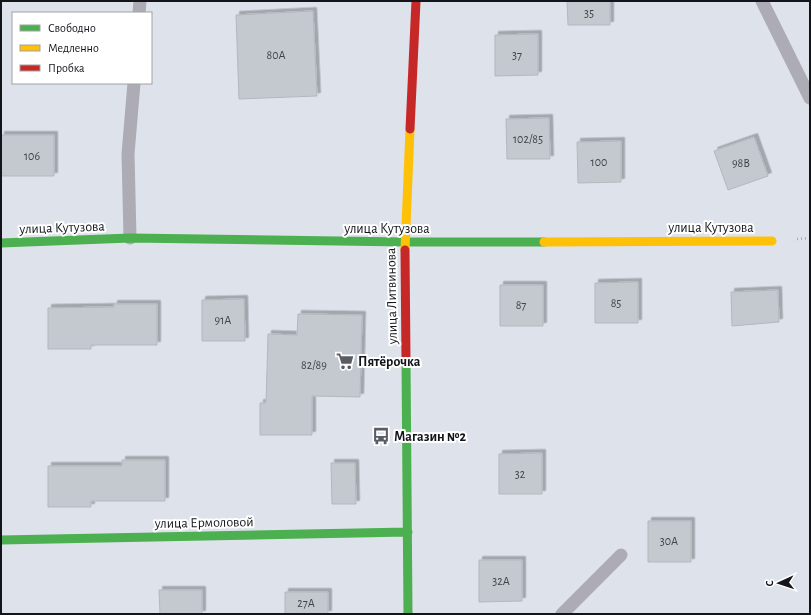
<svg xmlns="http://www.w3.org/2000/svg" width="811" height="615" viewBox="0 0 811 615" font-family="'Alegreya Sans',sans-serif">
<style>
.building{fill:#c4c9cf;stroke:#b3b8be;filter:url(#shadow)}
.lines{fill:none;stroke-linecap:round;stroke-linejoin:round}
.path{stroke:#a9a8b0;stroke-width:2.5;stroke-dasharray:1 3;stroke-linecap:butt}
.lane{stroke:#adabb4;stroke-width:13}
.fast{stroke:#4caf50;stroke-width:9}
.slow{stroke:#ffc107;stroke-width:9}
.jam{stroke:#c62828;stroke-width:9}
.labels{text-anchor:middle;stroke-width:4;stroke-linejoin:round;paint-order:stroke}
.number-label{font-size:12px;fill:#404349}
.street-label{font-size:14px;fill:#13151b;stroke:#fff}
.poi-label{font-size:14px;font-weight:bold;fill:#13151b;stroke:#fff;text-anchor:start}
</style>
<defs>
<filter id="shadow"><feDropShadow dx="3.5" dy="-3.5" stdDeviation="0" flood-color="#0004"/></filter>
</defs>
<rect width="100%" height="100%" fill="#dee2eb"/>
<!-- building -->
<path class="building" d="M567,1h43v24h-42z
M313,11l4,85 -78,3 -3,-84z
M538,34v41l-43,1v-41z
M549,118l1,41h-43l-1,-40z
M1,135h53v41h-53z
M754,137l14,39 -40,14 -14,-39z
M621,141v41l-43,1 -1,-41z
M638,282v41h-43v-40z
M500,285h43v41h-43z
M778,290l1,32 -47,4 -1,-34z
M244,299l1,42h-43v-41z
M114,304h43v41h-66v4h-43v-41l66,-1z
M298,314l64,1 -2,82 -48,-1v39h-52v-32h6l2,-69 29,1z
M542,453v41h-43v-40z
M122,460h43v41h-74v6h-43v-41h74z
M331,463h24l1,41h-24z
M648,521h43v41h-43z
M479,560h43v41l-43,1z
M159,590h43v24h-42z
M285,592h43v22h-43z"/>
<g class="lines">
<!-- path -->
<path class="path" d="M797,239l13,-1"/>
<!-- lane -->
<path class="lane" d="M762,1l48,97
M139,13l1,-12
M130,238l-2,-84 6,-71
M562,614l59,-59"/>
<!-- fast -->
<path class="fast" d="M1,243l129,-5 275,4h139
M406,360l2,254
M1,540l407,-8"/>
<!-- slow -->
<path class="slow" d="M544,242l228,-1
M405,250l5,-121"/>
<!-- jam -->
<path class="jam" d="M410,129l6,-128
M405,250l1,110"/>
</g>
<!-- icons -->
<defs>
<g id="supermarket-bare" transform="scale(1.38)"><path d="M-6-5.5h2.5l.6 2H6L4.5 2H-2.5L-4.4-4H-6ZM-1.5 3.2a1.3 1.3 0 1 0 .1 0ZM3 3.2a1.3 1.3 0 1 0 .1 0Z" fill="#5a5d64" stroke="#fff" stroke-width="2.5" paint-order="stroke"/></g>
<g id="bus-bare" transform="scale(1.38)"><path d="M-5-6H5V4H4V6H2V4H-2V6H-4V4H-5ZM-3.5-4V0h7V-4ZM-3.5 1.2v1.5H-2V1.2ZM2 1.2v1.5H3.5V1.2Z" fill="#5a5d64" stroke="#fff" stroke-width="2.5" paint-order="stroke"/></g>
</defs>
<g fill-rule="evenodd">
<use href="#supermarket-bare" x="345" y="361"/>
<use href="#bus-bare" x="381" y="436"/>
</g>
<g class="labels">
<!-- number labels -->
<g class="number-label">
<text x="589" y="17">35</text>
<text x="276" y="59">80А</text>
<text x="517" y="59">37</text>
<text x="528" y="143">102/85</text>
<text x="32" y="160">106</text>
<text x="599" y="166">100</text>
<text x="741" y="167">98В</text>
<text x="616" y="307">85</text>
<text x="521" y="309">87</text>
<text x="223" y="324">91А</text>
<text x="314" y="369">82/89</text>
<text x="520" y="478">32</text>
<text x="669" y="545">30А</text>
<text x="501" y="585">32А</text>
<text x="306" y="607">27А</text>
</g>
<!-- street labels -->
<g class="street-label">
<text transform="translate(62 227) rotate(-2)" y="5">улица Кутузова</text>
<text x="711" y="232">улица Кутузова</text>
<text x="387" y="233">улица Кутузова</text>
<text transform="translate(391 296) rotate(-91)" y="5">улица Литвинова</text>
<text transform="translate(204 522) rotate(-1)" y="5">улица Ермоловой</text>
</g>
<!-- poi labels -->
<g class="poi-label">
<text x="358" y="366">Пятёрочка</text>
<text x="394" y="441">Магазин №2</text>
</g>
</g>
<!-- border -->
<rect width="811" height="615" fill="none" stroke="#13151b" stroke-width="4"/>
<!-- legend -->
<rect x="12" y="12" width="140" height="72" fill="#ffffff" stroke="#a1a1a4"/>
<rect x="20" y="25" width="20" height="6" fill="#4caf50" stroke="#a1a1a4"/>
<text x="48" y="32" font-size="12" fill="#13151b">Свободно</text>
<rect x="20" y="45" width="20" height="6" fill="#ffc107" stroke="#a1a1a4"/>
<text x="48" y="52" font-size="12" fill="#13151b">Медленно</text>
<rect x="20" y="65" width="20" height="6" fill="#c62828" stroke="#a1a1a4"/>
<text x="48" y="72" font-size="12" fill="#13151b">Пробка</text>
<!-- north arrow -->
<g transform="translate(779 583) rotate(267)" stroke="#ffffff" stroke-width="3" paint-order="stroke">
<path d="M0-3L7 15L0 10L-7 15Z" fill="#13151b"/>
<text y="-6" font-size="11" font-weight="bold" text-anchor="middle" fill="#13151b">С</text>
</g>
</svg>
